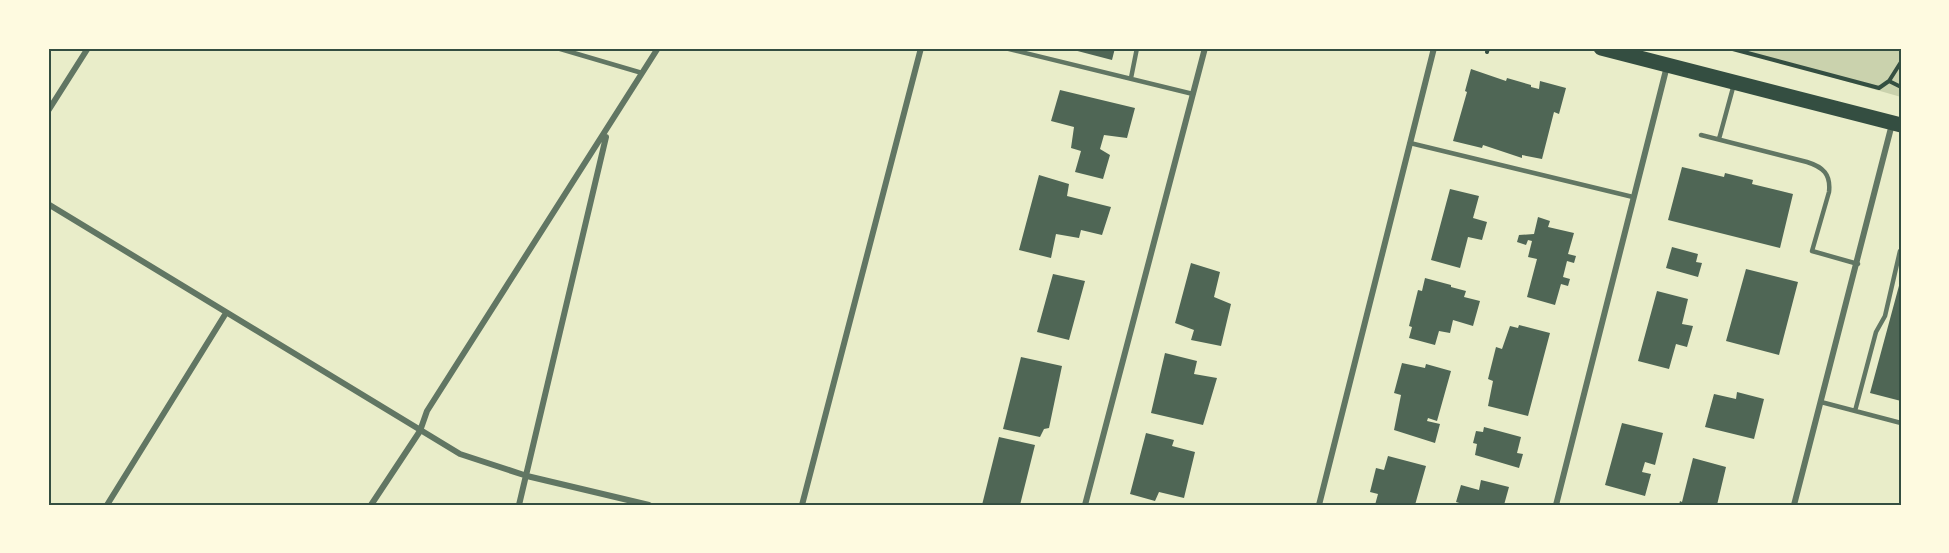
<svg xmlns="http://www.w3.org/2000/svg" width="1949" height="553" viewBox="0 0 1949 553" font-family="'Asap Condensed',sans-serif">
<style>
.green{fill:#cad2ad}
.building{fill:#4f6655}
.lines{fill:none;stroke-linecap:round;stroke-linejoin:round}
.path{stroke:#344e41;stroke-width:4}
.service{stroke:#617663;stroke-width:4.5}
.minor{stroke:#617663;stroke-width:6}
.primary{stroke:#344e41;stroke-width:15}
.neatline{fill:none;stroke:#344e41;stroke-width:2}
</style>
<rect width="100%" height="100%" fill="#e9edc9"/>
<!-- green -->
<path class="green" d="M1729,48h172v49l-160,-46z"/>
<!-- building -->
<path class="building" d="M1066,48h49l-3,12z
M1471,69l35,12 1,-3 24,7v2l8,2 1,-8 26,7 -7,26 -5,-2 -12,47 -20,-4v3l-39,-13 -1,3 -29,-7 14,-49 -2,-1z
M1060,90l75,18 -8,30 -23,-3 -4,14 10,6 -7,24 -28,-7 6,-21 -10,-3 3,-21 -23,-6z
M1682,167l42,10 1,-4 28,7 -1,4 41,10 -13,54 -112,-28z
M1039,175l30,9 -2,12 44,11 -9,28 -21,-5 -2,8 -23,-4 -5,24 -32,-8z
M1450,189l29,7 -6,22 14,4 -5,18 -14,-3 -8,31 -29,-8z
M1538,217l12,4 -2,6 26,6 -6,21 8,2 -2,7 -7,-2 -4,16 7,2 -2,7 -7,-2 -6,21 -28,-8 10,-38 -9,-2 4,-16 -4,-1 -2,5 -9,-3 2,-7 15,-1z
M1672,247l26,7 -2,8 6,1 -4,14 -32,-9z
M1191,263l29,9 -6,25 17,7 -10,42 -30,-6 3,-10 -19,-7z
M1746,269l52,13 -19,73 -53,-14z
M1053,274l32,7 -16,59 -32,-8z
M1425,278l26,7v2l15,4 -2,6 16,4 -7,25 -20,-6 -3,13 -11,-2 -4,14 -26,-7 3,-11 -3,-1 9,-36 4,1z
M1900,282h1v119l-31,-8z
M1657,291l31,8 -6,25 11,2 -6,21 -11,-3 -7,25 -31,-8z
M1519,325l31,8 -22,83 -40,-10 5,-25 -5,-2 8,-32 6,2 8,-23 8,2z
M1165,353l32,8 -3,13 23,4 -14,47 -52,-12z
M1021,357l41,9 -13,62 -5,1 -4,8 -37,-8z
M1402,363l23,5 1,-4 25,7 -14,50 -9,-3 -1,3 13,3 -5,19 -41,-13 7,-35 -7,-2z
M1737,392l27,7 -10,40 -49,-12 9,-33 22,5z
M1622,423l41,10 -8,32 -10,-3 -3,10 9,2 -6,22 -40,-11z
M1484,427l37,10 -4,16 6,1 -4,14 -44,-13 2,-11 -4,-1 3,-12 7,1z
M1146,433l28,7 -2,6 23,6 -11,46 -25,-6 -4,9 -25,-7z
M999,437l36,8 -15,60h-38z
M1388,456l38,10 -11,39h-40l3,-11 -8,-2 6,-24 8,2z
M1693,458l33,9 -9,38h-38l1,-4 2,1z
M1481,480l28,7 -5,18h-38l-10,-3 5,-17 18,5z"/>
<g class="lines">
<!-- path -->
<path class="path" d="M1729,48l150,40 10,-7 12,6
M1487,52l1,-4
M1889,81l12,-19"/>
<!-- service -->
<path class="service" d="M557,48l85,25
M1005,48l188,46
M1131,78l6,-30
M1701,135l106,27c16,5 24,12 22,30l-17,59 46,13
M1719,139l15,-55
M1410,143l223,54
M1821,402l80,21
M1855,411l21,-79 9,-16 15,-65"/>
<!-- minor -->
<path class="minor" d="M48,111l40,-63
M48,204l412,250 67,22 122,29
M107,505l119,-192
M371,505l49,-74 7,-20 231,-363
M519,505l87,-368
M802,505l119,-457
M1085,505l120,-457
M1319,505l115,-457
M1556,505l111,-439
M1794,505l98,-381"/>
<!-- primary -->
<path class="primary" d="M1601,48l300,77"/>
</g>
<!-- border -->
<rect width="1949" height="553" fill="none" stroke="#fefae0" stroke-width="99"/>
<rect x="50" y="50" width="1850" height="454" class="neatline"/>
</svg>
